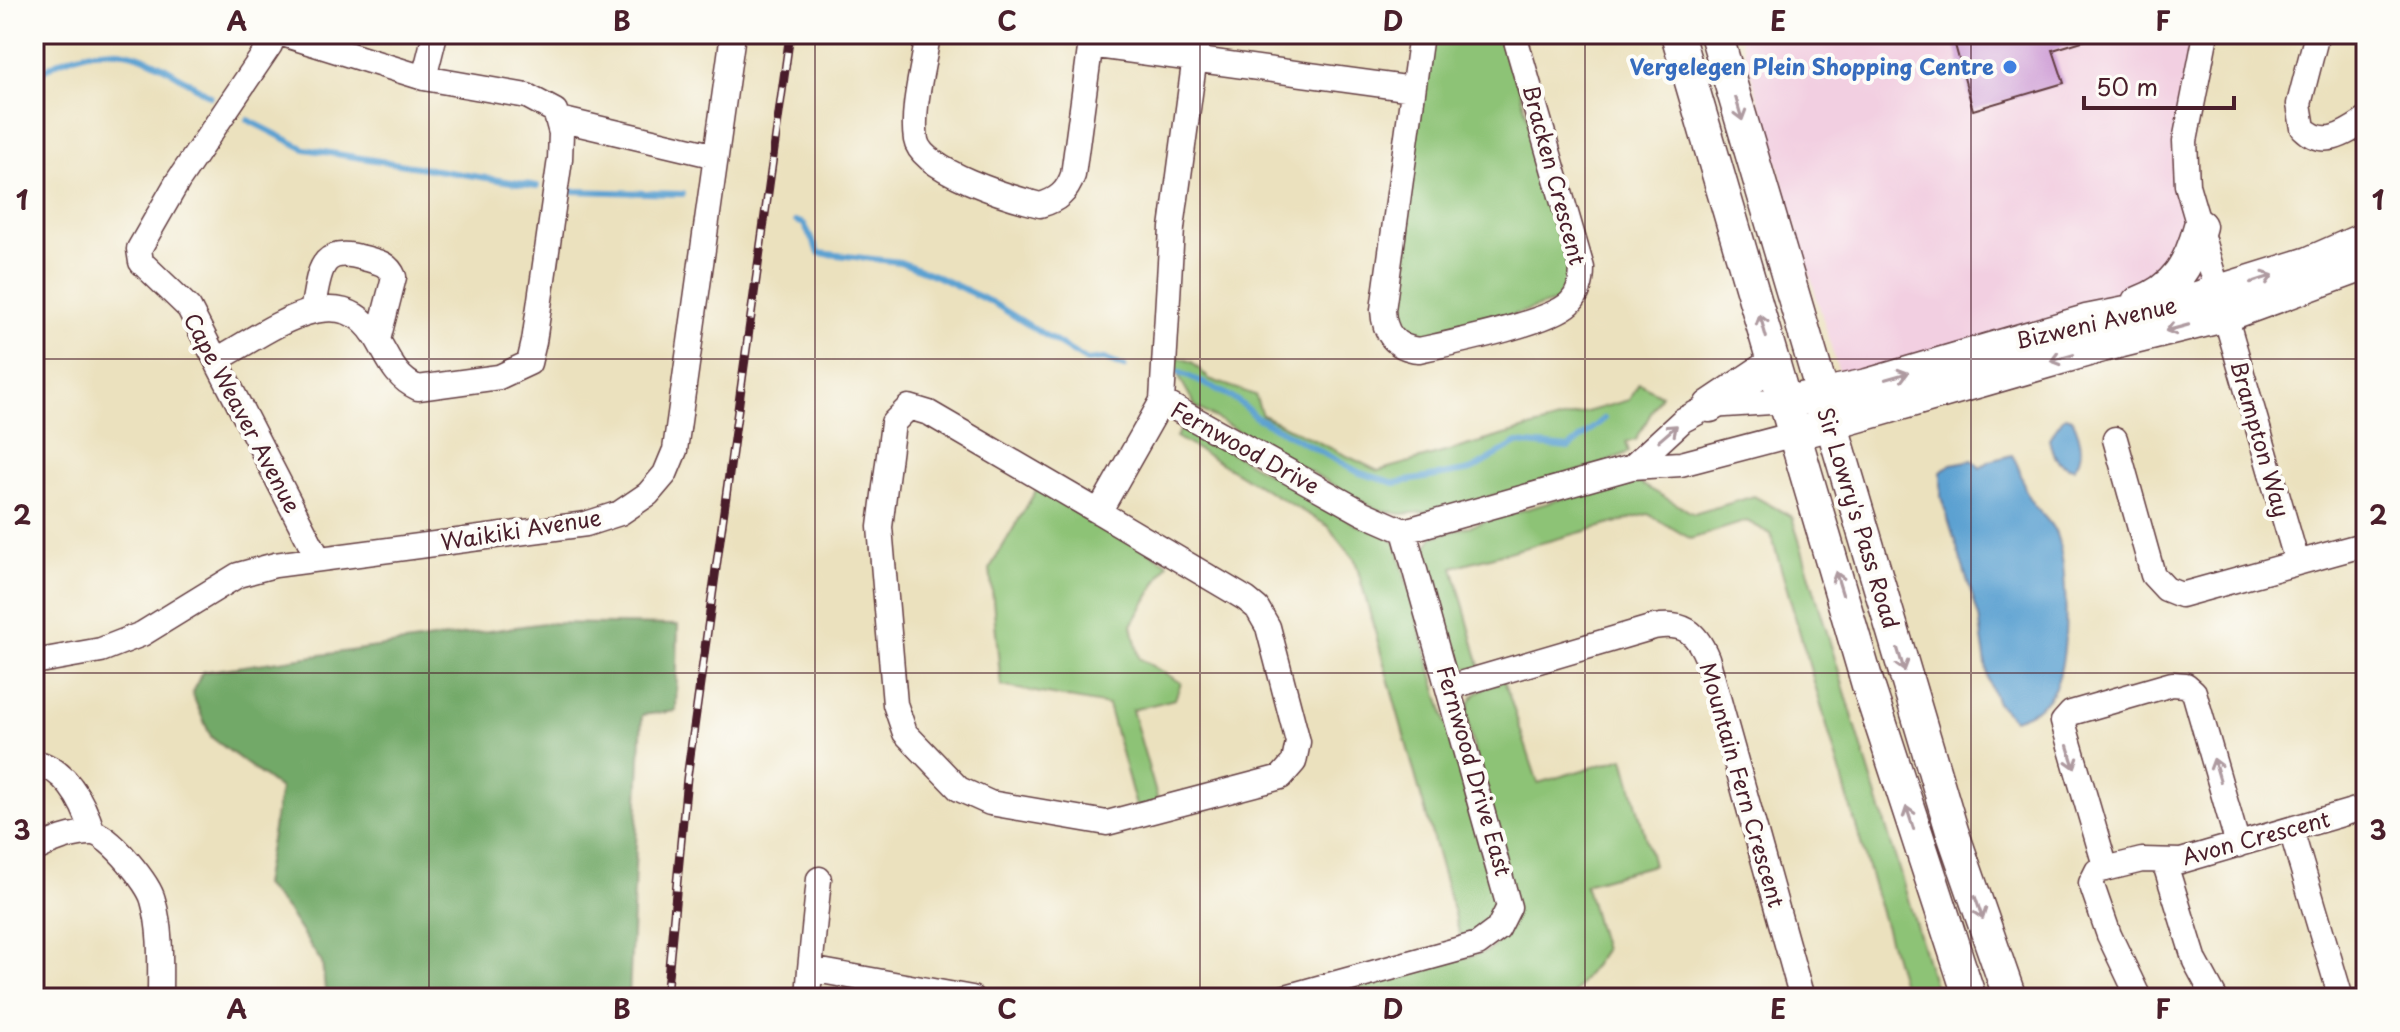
<svg xmlns="http://www.w3.org/2000/svg" width="2400" height="1032" viewBox="0 0 2400 1032" font-family="'Playpen Sans',sans-serif">
<style>
.built{fill:#f2cfe1}
.green{fill:#8dc376;stroke:#6c7150;stroke-width:2}
.forest{fill:#72a967;stroke:#5e6449;stroke-width:2}
.water{fill:#5ba1d1;stroke:#52607e;stroke-width:2}
.lines{fill:none;stroke-linecap:round;stroke-linejoin:round}
.stream{stroke:#5ba1d1;stroke-width:6}
.building{fill:#c891d1}
.street-casing{stroke:#623c41;stroke-width:27}
.secondary-casing{stroke:#623c41;stroke-width:35}
.street{stroke:#fff;stroke-width:24}
.secondary{stroke:#fff;stroke-width:32}
.rail-casing{stroke:#4a1f2b;stroke-width:9}
.rail{stroke:#fdfcf7;stroke-width:6;stroke-dasharray:18;stroke-linecap:butt}
.oneway{stroke:#ae9aa0}
.grid{fill:none;stroke:#4a1f2b;stroke-width:2;stroke-opacity:0.55}
.shop-dot{fill:#3f7fe0;stroke:#fdfcf7;stroke-width:3}
.labels{text-anchor:middle;stroke-width:8;stroke-linejoin:round;paint-order:stroke}
.shop-label{font-size:22px;font-weight:bold;fill:#366cbe;stroke:#fdfcf7;text-anchor:end}
.street-label{font-size:22px;fill:#4a1f2b;stroke:#fdfcf7}
.neatline{fill:none;stroke:#4a1f2b;stroke-width:3}
.grid-label{font-size:26px;text-anchor:middle;font-weight:bold;fill:#4a1f2b}
</style>
<rect width="100%" height="100%" fill="#fdfcf7"/>
<filter id="ink" filterUnits="userSpaceOnUse"><feTurbulence type="fractalNoise" baseFrequency=".0125" numOctaves="2"/><feDisplacementMap in="SourceGraphic" scale="16" xChannelSelector="R" yChannelSelector="G"/><feConvolveMatrix kernelMatrix="1 2 1 2 8 2 1 2 1" color-interpolation-filters="sRGB"/></filter>
<filter id="wash" filterUnits="userSpaceOnUse"><feTurbulence type="fractalNoise" baseFrequency=".006" numOctaves="4" result="noise"/><feDisplacementMap in="SourceGraphic" scale="32" xChannelSelector="R" yChannelSelector="G"/><feGaussianBlur stdDeviation="1.8" result="paint"/><feColorMatrix in="noise" values="0 0 0 0 0 0 0 0 0 0 0 0 0 0 0 0 0 1.4 0 .05"/><feComposite in="paint" operator="in"/></filter>
<g filter="url(#wash)">
<rect width="100%" height="100%" fill="#ebe1be"/>
<!-- built -->
<path class="built" d="M1739,34h466l-18,151 29,107 -368,112z"/>
<!-- green -->
<path class="green" d="M1428,34h75l69,234 -1,14 -13,19 -130,40 -21,-2 -16,-19z
M1174,356l18,6 17,17 46,16 7,20 116,56 251,-71 10,-17 22,12 -25,45 -10,2 3,10 -28,13 -163,46 -37,3 -25,-5 -180,-102 -18,-32z
M1183,425l174,100 27,9 12,9 101,364 -8,18 -28,14 -106,-379 -27,-34 -152,-89z
M1638,482l56,32 60,-18 38,21 146,481h-32l-135,-464 -24,-13 -56,18 -43,-25 -195,53 28,103 -15,-2 -13,-9 -29,-99 1,-11 8,-12 175,-52z
M1038,487l130,76 -36,62 7,33 42,25 -6,16 -43,11 27,94 -22,6 -29,-105 -107,-19 -11,-118z
M1504,680l34,103 86,-25 29,107 -68,19 19,66 -33,48h-227l15,-11 130,-36 23,-23 -45,-211c0,-25 17,-29 37,-37z"/>
<!-- forest -->
<path class="forest" d="M544,623l134,2 -2,86 -34,4 -13,283h-303l-4,-35 -36,-54 -23,-24 17,-96 -69,-52 -19,-43 10,-22z"/>
<!-- water -->
<path class="water" d="M2065,416l7,2c8,16 14,36 2,50 -17,-2 -23,-16 -25,-30z
M2012,455c10,15 9,24 15,39 6,15 24,25 29,40 12,33 14,121 -1,153 -8,18 -24,27 -42,32l-16,-16 -9,-24 -9,-62 -38,-120v-25l10,-8 22,-4 7,8 10,-7z"/>
<g class="lines">
<!-- stream -->
<path class="stream" d="M34,77c9,-5 17,-12 27,-16 64,-27 97,2 149,35
M248,120l57,29 232,37
M573,191l110,3
M796,221l8,3 15,29 81,9 36,14 57,27 94,58 17,-2 20,8
M1178,372c26,12 56,21 76,44l106,57 35,10 76,-13 46,-27 52,5 35,-29"/>
</g>
<g id="blocks">
<!-- building -->
<path class="building" d="M1952,34h140v4l-39,12 11,33 -91,27z"/>
</g>
</g>
<g filter="url(#ink)">
<use href="#blocks" fill-opacity="0" stroke="#623c41" stroke-width="2"/>
<g class="lines">
<!-- street casing -->
<g class="street-casing">
<path id="street" d="M274,34l-4,11 -92,136 -39,68 2,13 48,46 129,250
M928,34c-4,32 -17,74 -12,106 5,31 96,58 124,65 18,-5 27,-13 33,-30l19,-141
M1421,34l-38,276c1,23 12,38 36,40 32,-7 130,-27 151,-47 10,-10 12,-22 12,-35l-68,-234
M2206,34l-21,107 2,44 110,377
M2317,34l-18,70 4,24c21,21 42,6 63,-8
M1090,45l323,44
M424,78l11,-44
M559,119l157,37
M312,311c8,-37 5,-67 52,-53 14,4 24,5 30,19l-16,63
M218,359c47,-25 119,-85 158,-22 13,21 18,40 42,51l81,-11 30,-14 5,-21 26,-183 1,-26 -6,-22 -28,-15 -103,-18 -141,-44
M1162,401l201,112 41,18 228,-64 49,-3 114,-30
M2115,439l38,136 13,14 15,6 185,-51
M1632,467l51,-47 27,-14 76,-5
M1099,512l-170,-99 -20,-6 -16,16 -13,104 15,177 10,29 54,56 31,14 117,20 174,-46 13,-15 4,-20 -30,-115 -11,-19 -11,-9 -147,-87 63,-111 10,-173 26,-194
M34,662l67,-12 41,-16 96,-59 37,-10 311,-41 34,-11 28,-19 17,-20 10,-24 58,-416
M1450,687l204,-60c29,-5 42,4 53,31l95,340
M34,762c33,7 50,42 59,71
M2291,830l50,168
M34,850c15,-8 41,-18 59,-17 17,2 56,51 60,67 9,31 7,66 7,98
M2164,861l31,100 20,37
M2106,869l-43,-147 8,-9 101,-29 14,1 8,7 44,153
M810,969l9,-90
M808,998l2,-29 162,29
M1282,998l196,-54 20,-15 11,-22 -105,-376
M2139,998l-30,-63 -18,-52 6,-12 45,-11 39,1 185,-54"/>
</g>
<!-- secondary casing -->
<g class="secondary-casing">
<path id="secondary" d="M1677,34l191,651 102,313
M1716,34l236,797 58,167
M2138,303c38,-14 52,-39 62,-77
M1801,399l66,-14 219,-64 101,-20 122,-38 57,-25
M1710,406l64,-43
M1813,429l289,-83 122,-30 142,-52"/>
</g>
<!-- street -->
<use href="#street" class="street"/>
<!-- secondary -->
<use href="#secondary" class="secondary"/>
<!-- rail casing -->
<g class="rail-casing">
<path id="rail" d="M666,998l21,-220 103,-744"/>
</g>
<!-- rail -->
<use href="#rail" class="rail"/>
</g>
<!-- one-way arrows -->
<defs><path id="oneway-shaft" d="M-6 0H5M1.5-3L5.5 0L1.5 3" fill="none" stroke-width="1.6" stroke-linecap="round" stroke-linejoin="round" transform="scale(2)"/></defs>
<g class="oneway">
<use href="#oneway-shaft" transform="translate(1739 109) rotate(74)"/>
<use href="#oneway-shaft" transform="translate(2262 279) rotate(-18)"/>
<use href="#oneway-shaft" transform="translate(1763 326) rotate(-106)"/>
<use href="#oneway-shaft" transform="translate(2177 328) rotate(165)"/>
<use href="#oneway-shaft" transform="translate(2062 358) rotate(164)"/>
<use href="#oneway-shaft" transform="translate(1897 376) rotate(-16)"/>
<use href="#oneway-shaft" transform="translate(1668 433) rotate(-41)"/>
<use href="#oneway-shaft" transform="translate(1839 583) rotate(-107)"/>
<use href="#oneway-shaft" transform="translate(1901 660) rotate(73)"/>
<use href="#oneway-shaft" transform="translate(2071 757) rotate(73)"/>
<use href="#oneway-shaft" transform="translate(2217 770) rotate(-106)"/>
<use href="#oneway-shaft" transform="translate(1910 818) rotate(-108)"/>
<use href="#oneway-shaft" transform="translate(1979 908) rotate(71)"/>
</g>
</g>
<!-- grid -->
<path class="grid" d="M429,34v964M815,34v964M1200,34v964M1585,34v964M1971,34v964M34,359h2332M34,673h2332"/>
<!-- markers -->
<circle class="shop-dot" cx="2010" cy="67" r="8"/>
<g class="labels">
<!-- shop labels -->
<g class="shop-label">
<text x="1994" y="75">Vergelegen Plein Shopping Centre</text>
</g>
<!-- street labels -->
<g class="street-label">
<text transform="translate(1554 175) rotate(75)" y="8">Bracken Crescent</text>
<text transform="translate(2096 323) rotate(-13)" y="8">Bizweni Avenue</text>
<text transform="translate(242 413) rotate(62)" y="8">Cape Weaver Avenue</text>
<text transform="translate(2260 439) rotate(74)" y="8">Brampton Way</text>
<text transform="translate(1245 448) rotate(29)" y="8">Fernwood Drive</text>
<text transform="translate(1858 518) rotate(73)" y="8">Sir Lowry's Pass Road</text>
<text transform="translate(521 530) rotate(-9)" y="8">Waikiki Avenue</text>
<text transform="translate(1474 771) rotate(74)" y="8">Fernwood Drive East</text>
<text transform="translate(1742 785) rotate(74)" y="8">Mountain Fern Crescent</text>
<text transform="translate(2256 838) rotate(-15)" y="8">Avon Crescent</text>
</g>
</g>
<!-- margin -->
<rect width="2400" height="1032" fill="none" stroke="#fdfcf7" stroke-width="88"/>
<!-- scale -->
<path d="M2084 96v12h150v-12" fill="none" stroke="#4a1f2b" stroke-width="4"/>
<text x="2096" y="96" font-size="24" fill="#4a1f2b" stroke="#fdfcf7" stroke-width="6" paint-order="stroke">50 m</text>
<rect x="44" y="44" width="2312" height="944" class="neatline"/>
<g class="grid-label">
<text x="237" y="31">A</text>
<text x="622" y="31">B</text>
<text x="1007" y="31">C</text>
<text x="1393" y="31">D</text>
<text x="1778" y="31">E</text>
<text x="2163" y="31">F</text>
<text x="22" y="210">1</text>
<text x="2378" y="210">1</text>
<text x="22" y="525">2</text>
<text x="2378" y="525">2</text>
<text x="22" y="840">3</text>
<text x="2378" y="840">3</text>
<text x="237" y="1019">A</text>
<text x="622" y="1019">B</text>
<text x="1007" y="1019">C</text>
<text x="1393" y="1019">D</text>
<text x="1778" y="1019">E</text>
<text x="2163" y="1019">F</text>
</g>
</svg>
